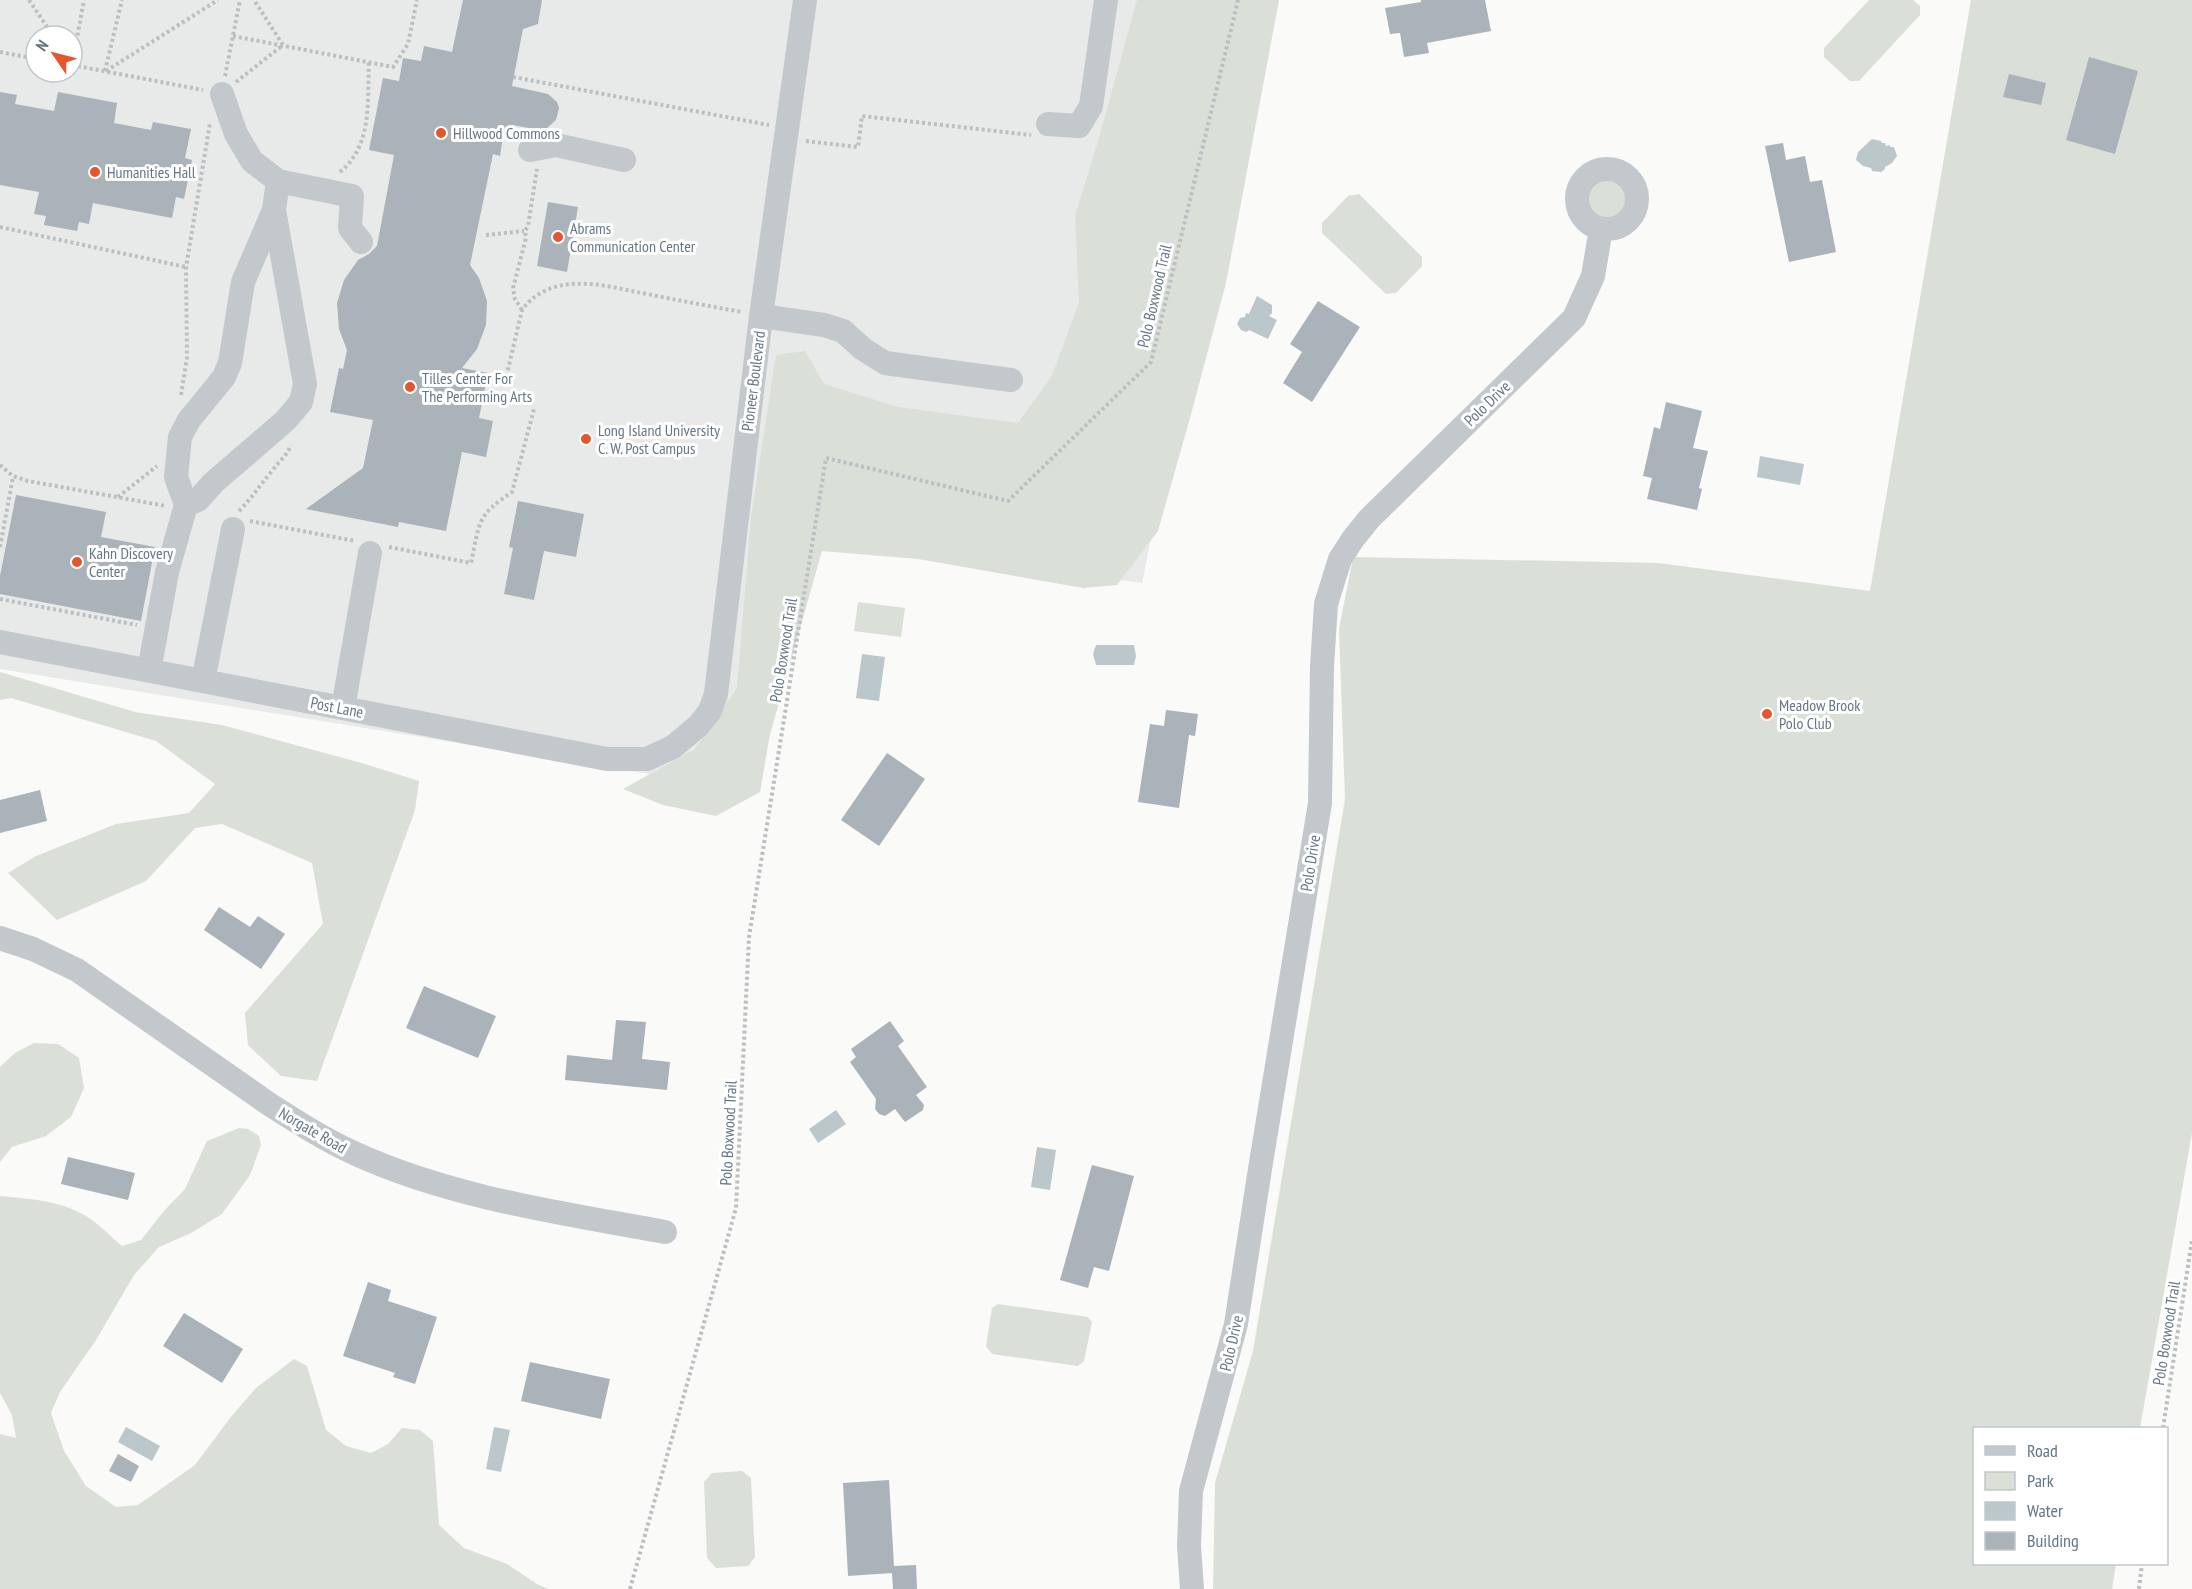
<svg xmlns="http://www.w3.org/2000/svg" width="2192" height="1589" viewBox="0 0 2192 1589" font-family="'PT Sans Narrow',sans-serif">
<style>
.built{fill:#e8e9e9;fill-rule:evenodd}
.green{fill:#dadfd7}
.water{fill:#bbc7cb}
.building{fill:#aab3b9}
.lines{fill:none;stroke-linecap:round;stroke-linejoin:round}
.path{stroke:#bbbfc2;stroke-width:4;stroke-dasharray:3 3;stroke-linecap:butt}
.minor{stroke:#c3c8cc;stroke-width:24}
.poi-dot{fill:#e4572e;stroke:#fff;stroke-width:2}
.labels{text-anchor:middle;stroke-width:6;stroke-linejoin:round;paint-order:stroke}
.poi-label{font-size:16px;fill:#657683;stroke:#fff;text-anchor:start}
.street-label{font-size:16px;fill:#657683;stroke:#fff}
</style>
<rect width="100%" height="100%" fill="#fafaf8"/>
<!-- built -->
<path class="built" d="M0,0h1272l-81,341 -49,242 -338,-46 -44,255 -760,-123zM36,36h36v36h-36z"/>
<!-- green -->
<path class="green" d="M1137,0h142l-53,283 -36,135 -32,113 -41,54 -34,3 -165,-29 -96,-8 -53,187 -9,54 -44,24 -53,-11 -40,-16 72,-40 42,-61 14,-171 25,-162 29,-4 19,33 74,23 120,16 34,-47 27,-74 -4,-86 24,-78z
M1869,0h44l7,6v9l-61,66h-9l-26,-24v-9z
M1971,0h221v1133l-52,295h-166v136h142l-4,25h-899l2,-106 38,-132 92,-552 -6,-170 14,-72 305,6 212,28z
M1579 199a27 27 0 1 1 54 0a27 27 0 1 1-54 0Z
M1359,194l63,63v9l-26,27 -10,1 -64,-61v-10l26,-27z
M858,602l47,6 -4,29 -47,-6z
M0,672l135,40 87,13 143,39 54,17 -4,29 -98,271 -36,-5 -33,-31 -3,-32 78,-89 -11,-61 -90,-39 -27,4 -49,53 -89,39 -49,-47 28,-17 80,-32 73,-11 26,-29 -59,-43 -145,-43 -11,2z
M34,1043l24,1 21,14 5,30 -13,29 -25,19 -34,11 -12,15v-95l15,-14z
M239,1128l9,1 11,7 2,9 -11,30 -28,39 -31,19 -32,14 -25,28 -38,65 -36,52 -9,21 13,38 22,35 30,21 22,-2 57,-40 35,-47 26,-30 38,-29 13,7 19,64 20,16 25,7 17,-9 14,-16 18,2 13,11 6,84 25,23 43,16 30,20 11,5h-548v-155l16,4 -4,-23 -12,-22v-197c30,3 59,4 86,20 13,8 24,20 36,30l19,-6 22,-28 22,-23 22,-48z
M998,1304l90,13 4,5 -8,39 -6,5 -86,-12 -6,-8 6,-38z
M742,1471l9,7 4,79 -7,9 -32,2 -9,-10 -3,-76 8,-9z"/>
<!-- water -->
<path class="water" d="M1872,139l9,2 1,2h3l1,3 4,-1v2h4l3,9 -5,7 -7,4v2l-4,3 -9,-1 -1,-3 -8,-2 -7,-6 2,-8z
M1257,296l15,9v8l-3,3 8,4 -9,19 -19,-9 -3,2 -5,-2 -4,-6 3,-6 5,-1 1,-4 3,1z
M1760,456l44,8 -4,21 -43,-8z
M1096,645h38l2,11 -2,9h-38l-3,-11z
M862,654l23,3 -6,44 -23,-3z
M836,1110l10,14 -28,19 -9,-14z
M1037,1147l19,3 -6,40 -19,-3z
M126,1427l34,19 -8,15 -34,-19z
M494,1427l16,3 -9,42 -15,-3z"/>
<!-- building -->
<path class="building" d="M463,0h79l-4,24 -15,5 -11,57 36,8 9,8 2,6 -3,12 -9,8 -13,1 -22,-4 -3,13 -6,-1 -3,19 -7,-2 -23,111 9,13 8,23 -1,24 -9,24 -15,19 26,5 -9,45 14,3 -7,36 -24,-5 -16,79 -47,-9 -1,5 -92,-18 57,-41 10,-48 -43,-8 9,-44 4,1 4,-19 -8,-21 -2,-26 7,-23 14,-20 11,-6 8,-8 17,-91 -25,-5 14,-72 16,3 4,-23 18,3 3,-15 28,6z
M1421,0h64l6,31 -64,12 2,10 -25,4 -4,-24 -10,1 -5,-26 36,-6z
M2089,57l49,14 -23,83 -49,-14z
M2009,74l37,9 -5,22 -38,-8z
M0,92l17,3 -2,9 39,7 4,-19 59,11 -3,20 37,7 2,-8 38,7 -6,29 7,2 -8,39 -8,-2 -4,21 -79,-15 -4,21 -10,-2 -2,9 -33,-6 2,-9 -12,-2 5,-22 -39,-7z
M1783,143l3,17 19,-4 5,26 12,-2 14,72 -47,10 -24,-116z
M548,202l30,5 -11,65 -30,-6z
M1318,301l42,26 -48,75 -29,-19 19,-31 -12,-8z
M1666,402l36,9 -9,37 15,3 -9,37 3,1 -5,21 -50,-11 5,-21 -9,-2 11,-49 6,2z
M16,495l90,17 -5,25 54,10 -14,74 -141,-27v-18z
M518,501l66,13 -8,43 -32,-6 -10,49 -30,-6 9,-46 -4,-1z
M1166,710l32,4 -3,22 -6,-1 -10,73 -41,-6 12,-78 14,2z
M887,753l38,26 -46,67 -38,-26z
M40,790l7,31 -47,12v-33z
M219,907l31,20 8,-11 27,18 -24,35 -57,-39z
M424,986l72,30 -18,42 -72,-30z
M616,1020l30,2 -4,37 28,3 -3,28 -102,-10 2,-25 45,5z
M890,1021l14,20 -6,5 29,41 -11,8 8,10 -1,5 -18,12 -10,-13 -10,7 -6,-2 -4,-5 1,-10 -26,-37 6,-5 -5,-8z
M68,1157l67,16 -7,27 -67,-16z
M1092,1165l42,11 -25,95 -15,-4 -6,21 -28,-8z
M368,1282l23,8 -3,11 49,16 -22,67 -22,-7 2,-4 -52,-17z
M184,1313l59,36 -21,34 -59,-37z
M530,1362l80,17 -9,40 -80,-18z
M118,1454l21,12 -8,16 -22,-11z
M889,1480l5,86 22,-1 1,24h-24l-1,-16 -44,3 -5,-93z"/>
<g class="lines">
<!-- path -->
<path class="path" d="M29,0l24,36
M233,36l160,31 15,-23 9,-44
M0,52l36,7
M72,65l131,25
M72,65l12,-65
M105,71l17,-71
M106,71l112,-71
M225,76l15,-76
M513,77l256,48
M236,82l47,-37 -29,-45
M806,141l52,6 4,-31 169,19
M340,172c33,-27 27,-71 29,-110
M0,227l186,40
M486,235l38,-4
M522,310l-7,-11 -2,-11 13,-50 -1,-7 3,-5 9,-57
M505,382l17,-72c12,-17 31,-25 51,-26 23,-2 47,5 69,9 34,7 67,13 100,19
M181,395l6,-37 -1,-91 24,-144
M0,465l13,11 15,5 138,25
M118,497l39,-31
M239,511c13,-13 21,-26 33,-40 7,-10 15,-15 19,-26
M250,521l105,20
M0,547l13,-70
M389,547l82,16c9,-41 5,-47 41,-71l22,-83
M0,599l137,26
M2163,1428l29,-188
M630,1589l106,-381 13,-271 77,-479 182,43 143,-139 87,-362
M2139,1589l3,-25"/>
<!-- minor -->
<path class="minor" d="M222,94l14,40 16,27 26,20 74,15 -2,32 11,14
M1048,124l31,2 12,-20 15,-106
M530,150l26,-5 68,15
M1577 199a30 30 0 1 1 60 0a30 30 0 1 1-60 0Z
M761,316l63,9 19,6 20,18 22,14 126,17
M186,505l12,-5 15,-17 73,-63 15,-18 4,-18 -31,-174
M0,642l607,117h40l26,-12 25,-21 12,-15 6,-17 45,-378 44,-316
M149,671l18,-99 19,-67 -10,-28 4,-40 9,-17 35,-43 6,-14 13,-81 31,-72 4,-29
M203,681l30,-152
M343,708l27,-155
M0,938l33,11 44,21 192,134c28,18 56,36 87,50 97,44 206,59 309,78
M1192,1589l-3,-43 2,-55 45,-167 24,-155 60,-366 2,-137 4,-62 14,-45 13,-20 16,-20 205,-201 19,-42 8,-47"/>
</g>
<!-- markers -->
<g class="poi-dot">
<circle cx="441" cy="133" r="6"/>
<circle cx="95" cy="172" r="6"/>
<circle cx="558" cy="237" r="6"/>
<circle cx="410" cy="387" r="6"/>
<circle cx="586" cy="439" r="6"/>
<circle cx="77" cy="562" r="6"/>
<circle cx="1767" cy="714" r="6"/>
</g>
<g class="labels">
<!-- poi labels -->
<g class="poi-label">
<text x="453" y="139">Hillwood Commons</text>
<text x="107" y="178">Humanities Hall</text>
<text x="570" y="234">Abrams<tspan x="570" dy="18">Communication Center</tspan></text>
<text x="422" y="384">Tilles Center For<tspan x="422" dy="18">The Performing Arts</tspan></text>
<text x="598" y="436">Long Island University<tspan x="598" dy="18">C. W. Post Campus</tspan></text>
<text x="89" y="559">Kahn Discovery<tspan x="89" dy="18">Center</tspan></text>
<text x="1779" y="711">Meadow Brook<tspan x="1779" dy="18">Polo Club</tspan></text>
</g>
<!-- street labels -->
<g class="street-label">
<text transform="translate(1154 296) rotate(-77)" y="6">Polo Boxwood Trail</text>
<text transform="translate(753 381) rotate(-83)" y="6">Pioneer Boulevard</text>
<text transform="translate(1487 403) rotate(-44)" y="6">Polo Drive</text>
<text transform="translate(783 650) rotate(-81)" y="6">Polo Boxwood Trail</text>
<text transform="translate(337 707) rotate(11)" y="6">Post Lane</text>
<text transform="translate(1310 863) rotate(-81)" y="6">Polo Drive</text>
<text transform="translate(313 1130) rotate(30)" y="6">Norgate Road</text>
<text transform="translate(728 1133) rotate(-87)" y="6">Polo Boxwood Trail</text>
<text transform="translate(2166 1333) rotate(-81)" y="6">Polo Boxwood Trail</text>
<text transform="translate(1231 1343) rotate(-77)" y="6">Polo Drive</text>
</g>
</g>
<!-- legend -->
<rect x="1973" y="1427" width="195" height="138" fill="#ffffff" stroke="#c1c8cd" stroke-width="1.5"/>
<rect x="1985" y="1446" width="30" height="9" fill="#c3c8cc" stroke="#c1c8cd" stroke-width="1.5"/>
<text x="2027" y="1457" font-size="18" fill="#657683">Road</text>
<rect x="1985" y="1472" width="30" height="18" fill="#dadfd7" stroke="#c1c8cd" stroke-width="1.5"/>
<text x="2027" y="1487" font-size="18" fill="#657683">Park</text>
<rect x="1985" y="1502" width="30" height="18" fill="#bbc7cb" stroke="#c1c8cd" stroke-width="1.5"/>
<text x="2027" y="1517" font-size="18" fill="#657683">Water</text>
<rect x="1985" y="1532" width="30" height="18" fill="#aab3b9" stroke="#c1c8cd" stroke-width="1.5"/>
<text x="2027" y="1547" font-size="18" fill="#657683">Building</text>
<!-- north arrow -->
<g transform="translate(54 54) rotate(305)"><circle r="28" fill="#ffffff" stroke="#c1c8cd" stroke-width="1.5"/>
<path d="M0-4.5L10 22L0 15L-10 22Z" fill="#e4572e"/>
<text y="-9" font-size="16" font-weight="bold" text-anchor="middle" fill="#657683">N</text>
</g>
</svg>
